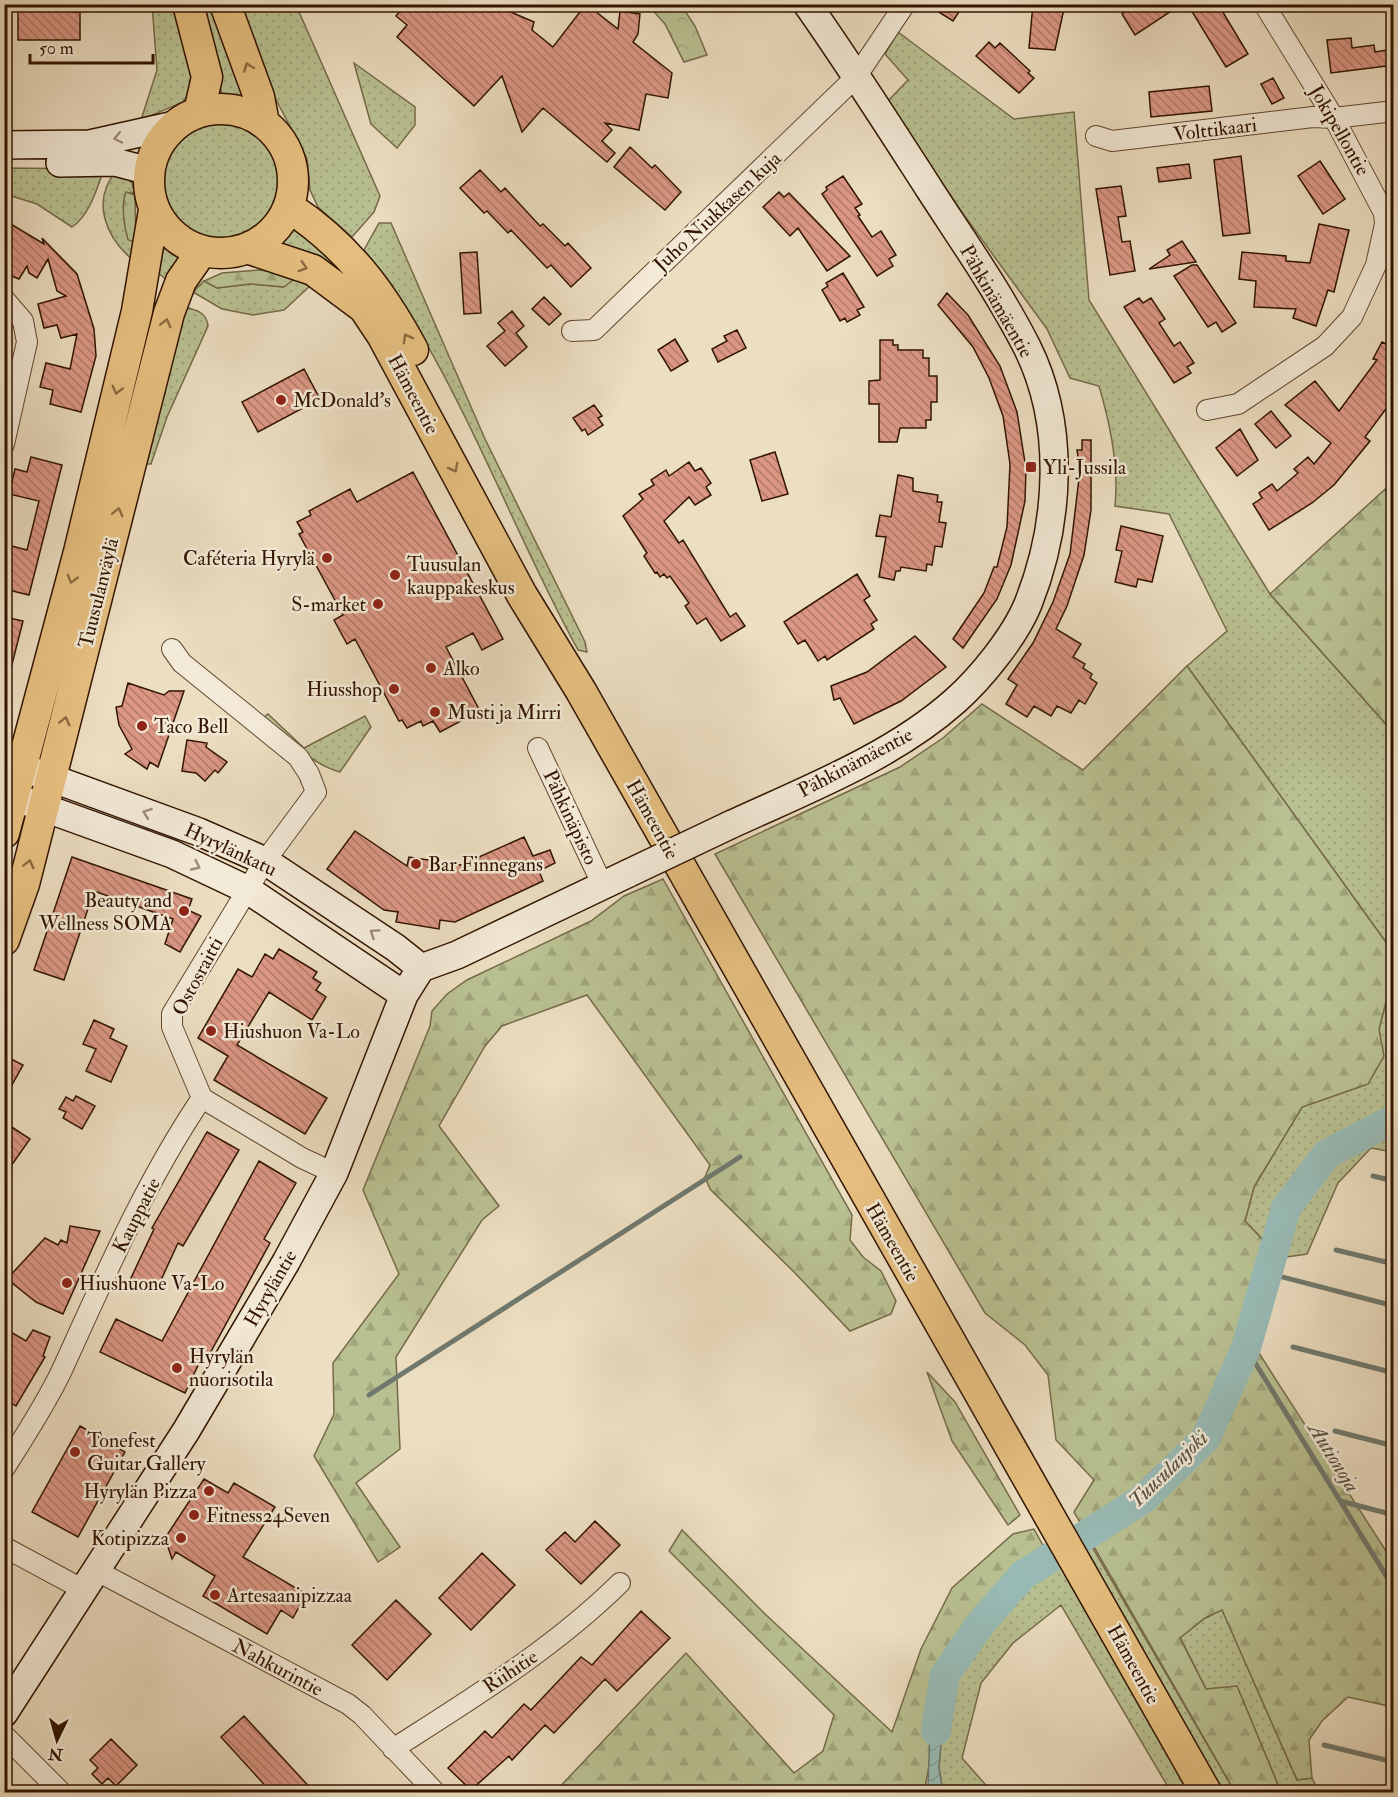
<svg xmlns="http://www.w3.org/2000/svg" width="1398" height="1797" viewBox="0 0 1398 1797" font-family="'IM FELL Double Pica',serif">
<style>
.grass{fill:url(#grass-dots);stroke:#766a49;stroke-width:1.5}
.forest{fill:url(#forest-firs);stroke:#766a49;stroke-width:1.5}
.park{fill:url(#park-crowns);stroke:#766a49;stroke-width:1.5}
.water{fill:url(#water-waves);stroke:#70796e;stroke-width:1.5}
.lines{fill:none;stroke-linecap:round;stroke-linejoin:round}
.stream{stroke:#70796e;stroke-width:5}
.river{stroke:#99bcb7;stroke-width:30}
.building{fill:url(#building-back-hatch);stroke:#321400;stroke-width:1.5}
.street-casing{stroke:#604630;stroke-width:22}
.secondary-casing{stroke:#321400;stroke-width:30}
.primary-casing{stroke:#321400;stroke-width:33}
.street{stroke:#f3ead7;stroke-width:20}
.secondary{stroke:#f3ead7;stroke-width:27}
.primary{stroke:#e6bf80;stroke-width:30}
.secondary-bridge-casing{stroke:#321400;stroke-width:30;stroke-linecap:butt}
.secondary-bridge{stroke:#f3ead7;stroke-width:27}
.oneway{stroke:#8c6a40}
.oneway2{stroke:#9c8a76}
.poi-dot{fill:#8f2418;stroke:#f3ead7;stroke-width:2}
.labels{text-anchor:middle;stroke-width:5;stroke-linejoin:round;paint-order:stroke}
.street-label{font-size:20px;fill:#321400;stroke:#f3ead7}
.poi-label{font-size:20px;fill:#321400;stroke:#f3ead7;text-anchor:start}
.water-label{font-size:21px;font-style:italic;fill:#564f40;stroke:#f3ead7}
</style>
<defs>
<pattern id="grass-dots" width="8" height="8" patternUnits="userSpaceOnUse" patternTransform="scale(1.5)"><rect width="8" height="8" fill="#b9c192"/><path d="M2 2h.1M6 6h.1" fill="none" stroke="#a0a57c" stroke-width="1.8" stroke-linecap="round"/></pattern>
<pattern id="forest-firs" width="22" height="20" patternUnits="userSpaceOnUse" patternTransform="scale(1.5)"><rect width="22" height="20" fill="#b9c192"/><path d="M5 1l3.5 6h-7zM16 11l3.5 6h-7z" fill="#a0a57c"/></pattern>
<pattern id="park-crowns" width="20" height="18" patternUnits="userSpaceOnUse" patternTransform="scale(1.5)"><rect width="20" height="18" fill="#b9c192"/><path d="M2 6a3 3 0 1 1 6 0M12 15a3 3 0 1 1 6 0" fill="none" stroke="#a0a57c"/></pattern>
<pattern id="water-waves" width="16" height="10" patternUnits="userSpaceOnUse" patternTransform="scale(1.5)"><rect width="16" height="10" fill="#99bcb7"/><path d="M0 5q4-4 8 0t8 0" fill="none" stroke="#84a19c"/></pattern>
<pattern id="building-back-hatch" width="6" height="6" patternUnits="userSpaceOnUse" patternTransform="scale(1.5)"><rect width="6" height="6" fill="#db9784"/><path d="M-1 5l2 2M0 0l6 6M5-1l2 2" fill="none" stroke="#b27a6a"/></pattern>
</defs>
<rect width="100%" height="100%" fill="#ecdec1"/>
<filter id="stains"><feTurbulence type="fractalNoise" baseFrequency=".00333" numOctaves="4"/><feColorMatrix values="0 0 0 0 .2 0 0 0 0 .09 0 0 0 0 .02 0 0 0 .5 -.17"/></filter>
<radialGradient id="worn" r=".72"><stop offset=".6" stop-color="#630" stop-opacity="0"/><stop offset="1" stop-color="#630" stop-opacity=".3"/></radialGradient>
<!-- grass -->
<path class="grass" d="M152,5h22c7,27 29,73 9,97l-42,18 16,-50z
M199,5h14l33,94 -24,-4z
M239,5h57l84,191 -6,16 -22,25 -34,-30 -8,-17 -3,-31 -36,-69z
M898,32l116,87 60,-7 15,188 181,294 123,138v220l-206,-286 40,-35 -58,-117 -54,-8c4,-39 -5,-83 -16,-120l-29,-8 -23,-49 -163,-224 24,-25 -23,-26z
M354,63l61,44v18l-18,23 -26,-24z
M161 181a61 61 0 1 1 122 0a61 61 0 1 1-122 0Z
M4,168l100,1c-7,19 -14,46 -32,58l-35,-23 -32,-10z
M117,170l15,13 3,12 -4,-3 5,50 -2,19c-28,-23 -44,-60 -17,-91z
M379,223h12l94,216 100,203 2,10 -9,-2c-73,-133 -120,-280 -214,-400z
M295,227l40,32 -9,10 -50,-19z
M161,242l8,10 11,7 -9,10 -4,11 -10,-8z
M294,279l16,7 -26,24 -31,5 -31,-6 -29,-17 11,-11 13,7 33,-4 33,3z
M185,307c12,3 22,6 23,19l-41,91 -16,47h-9z
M268,714l36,34 61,-32 6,11 -31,45c-30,-8 -54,-35 -76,-55z
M1393,975v177l-22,-4 -33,35 -31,71 -27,4 -35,-37 9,-34 48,-80 66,-23 15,-28 -4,-27z
M1087,1538l148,254h-64l-110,-187 -48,38 -32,40 -19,75 30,34h-49l-4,-24 7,-91 36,-54 42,-45z
M1222,1609l75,171 15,-2 7,14h-38l-44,-105 -31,2 -26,-52 25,-19z"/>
<!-- forest -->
<path class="forest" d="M126,192l9,3 1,47 -8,-2c-4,-14 -7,-35 -2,-48z
M260,270l27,4 7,5 -10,8 -34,-3 -33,4 -13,-7 18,-8z
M1393,482v250l-123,-138z
M1187,666l206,286v23l-14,54 5,27 -16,28 -66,23 -48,80 -9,34 35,37 -8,14 -17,75 138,215v145l-45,-10 -26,24 -13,19 3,38 -15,2 -75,-170 -17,8 -25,20 26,51 31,-3 44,106h-46l-161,-280 20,-32 -38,-40 -8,-65 -23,-30 -40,-32 -270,-459 185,-87 43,-29 39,-34 101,66z
M663,879l189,336 -2,25 13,17 18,14 15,30 -5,13 -41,17 -55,-58 -85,-84 -5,-12 5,-12 -123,-170 -85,31 -17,20 -46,80 60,80 -17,14 -86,137 4,92 -44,34 44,64 -22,15 -64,-106 20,-42 -1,-51 66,-89 -36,-84 67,-164 2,-15 15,-17 20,-14 124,-59 33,-25z
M927,1372l28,30 65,113 -12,10 -56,-84z
M1034,1529l17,31 -27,18 -42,45 -36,54 -4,56 -6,-2 -12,61h-369l131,-139 108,120 29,-22 11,-36 -165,-164 13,-21 83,84 127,118 29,-83 31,-61 61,-54z"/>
<!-- park -->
<path class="park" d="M648,5h33l14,21 12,29 -23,7 -19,-38z"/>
<!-- water -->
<path class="water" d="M930,1731l12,2 -3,35 4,24h-19l4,-8z"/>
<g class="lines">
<!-- stream -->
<path class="stream" d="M1373,1176l21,5
M1336,1250l58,14
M1267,1273l127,33
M1293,1347l101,26
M1246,1348l144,234 4,1
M369,1395l371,-238
M1335,1431l59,15
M1340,1501l54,14
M1324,1745l70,17"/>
<!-- river -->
<path class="river" d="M936,1731l9,-56 36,-52 42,-48 120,-76 63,-61 40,-90 40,-140 41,-54 67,-35"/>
</g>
<!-- building -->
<path class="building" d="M18,4h54v8h8v28h-62z
M406,4h96l11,9 21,9 -2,8 21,17 33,-43 32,25 2,-18 20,3 -2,20 -5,8 39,31 -4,25 -22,-4 -7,36 -34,-7 7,7 -10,11 13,12 -8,9 -64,-54 -21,24 -20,-56 -28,30 -77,-69 10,-12 -11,-9z
M926,4h38l-11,17z
M1033,4h32l-10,46 -26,-2z
M1136,4h46l-47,31 -13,-21z
M1200,4h18l30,50 -22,13 -35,-57z
M1351,38l1,10 22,-3 1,7 19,-3v16l-63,8 -4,-33z
M989,42l6,6 5,-5 30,28 -2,2 6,5 -15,15 -43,-37z
M1273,78l11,20 -12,6 -11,-20z
M1209,86l3,25 -61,6 -2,-25z
M630,147l22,21 3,-3 26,27 -16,18 -51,-43z
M1241,156l9,77 -27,3 -9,-76z
M1320,161l25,38 -22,15 -25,-38z
M1189,164l2,14 -32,4 -2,-14z
M480,170l21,22 4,-4 35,38 3,-2 22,22 3,-3 23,25 -20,19 -20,-22 -4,3 -36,-38 -3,3 -21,-22 -3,2 -24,-25z
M843,176l19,28 -7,4 5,7 -2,1 14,21 9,-6 15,24 -7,4 4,7 -16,10 -55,-82 5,-4 -1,-3z
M1121,186l5,30 -8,1 4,25 8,-1 5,30 -25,4 -14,-86z
M779,192l5,5 5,-4 61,63 -23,15 -29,-43 -8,8 -27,-29z
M4,220l40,24 -2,-6 35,36 17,55 2,27 -15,56 -31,-8 3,-14 -13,-3 6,-24 24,6 7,-35 -16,4 -4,-13 -13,3 -6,-24 28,-8 -9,-5 -9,-32 -11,19 -8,-5 -2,-7 -8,13 -15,-6z
M1319,224l30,6 -15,62 -6,-2 -12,36 -23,-8 3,-9 -42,-2 2,-26 -17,-2 3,-27 44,4v5l24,2z
M1182,241l14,21 -47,7 21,-14 -3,-5z
M477,252l4,61 -17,1 -4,-61z
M1192,265h5l39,58 -14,9 -6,-10 -8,5 -34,-51z
M843,273l21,34 -7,3 3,5 -13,7 -2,-4 -5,3 -18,-31 6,-4 -2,-3z
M947,293l21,22 32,51 17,46 9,57 -1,32 -14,64 -14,34 -34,49 -10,-9 31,-46 10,-26h3l10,-40 3,-63 -7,-48 -14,-38 -16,-31 -35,-42z
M544,297l17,17 -12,11 -17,-16z
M1139,298l4,5 8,-5 14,21 -6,4 15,23 6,-4 14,21 -7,4 4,6 -17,10 -50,-76z
M512,311l12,15 -8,7 11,14 -22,19 -18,-20 18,-15 -7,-8z
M737,330l9,18 -28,14 -6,-13 15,-8 -3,-5z
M675,339l13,22 -17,10 -13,-21z
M880,340h13v5h5v5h25v8h6v18h8v26h-6v18h-5v8h-26l-3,14h-18v-38h-10v-23l11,-1z
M1382,342l12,6v50l-29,39 5,4 -36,44 -22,18 -43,27 -16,-26 9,-6 -3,-5 13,-9 5,7 21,-18 -4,-4 14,-12 6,7 17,-21 -46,-38 30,-24 24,30 38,-51 -4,-1z
M304,369l16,30 -62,33 -16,-30z
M594,405l8,11 -4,2 5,7 -15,10 -3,-6 -3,2 -9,-13z
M1271,411l20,25 -15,12 -21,-24z
M1240,429l18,31 -21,16 -21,-28z
M1082,440h9v70l-7,45 -17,51 -11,23 25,15 -8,13 12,7 -2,4 9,6 -2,4 7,5 -12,21 -6,-4 -8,13 -14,-7 -6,10 -17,-10 -7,11 -21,-13 11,-19 -9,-6 25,-36 20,-41 17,-48 10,-84 -3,-20h5z
M775,452l13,42 -26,7 -12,-41z
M31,457l31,8 -33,130 -25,-6v-45l23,6 12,-49 -30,-7 6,-25 12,3z
M689,462l6,9 6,-3 10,15 -5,4 5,8 -16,10 -6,-8 -25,24 15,22 4,-3 47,77 6,-4 9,13 -24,15 -15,-23 -9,6 -12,-18 4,-3 -19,-27 -3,2 -3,-4 -4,3 -3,-5 -2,1 -11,-17 3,-3 -24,-37 20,-17 -4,-5 15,-9 -3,-5 15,-10 3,6z
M413,472l90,167 -21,11 -9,-17 -27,14 34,64 -40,21 -7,-11 -10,5 -2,-5 -14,7 -5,-8 -3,1 -44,-82 -8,5 -13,-24 9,-5 -44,-81 4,-2 -6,-10 14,-7 -2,-4 41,-22 7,13z
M898,475l15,3v13l25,4 -1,7h5l-3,20 7,1 -4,24 -7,-1 -3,19 -5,-1 -1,7 -25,-4 -1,4h-4l-2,9 -15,-3 7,-40 -10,-1 4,-21 11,2z
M1121,526l42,10 -11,46 -14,-3 -2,8 -21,-5 7,-31 -6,-1z
M857,574l13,22 -6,4 13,20 -6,4 3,5 -47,31 -2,-4 -7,5 -13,-21 -7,4 -14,-22z
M9,618l14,3 -14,55 -5,-1v-49l3,1z
M915,636l31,31 -45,34 -47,23 -14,-26 -6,2 -3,-14 36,-14z
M128,683l36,12 5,-4h15l-26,76 -8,-5 -3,7 -22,-15 7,-5 -13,-24 -3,-18 6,-1z
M187,740l20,3 -1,4 21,15 -9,11 -3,-3 -10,11 -9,-8 -14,-2z
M355,831l52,35 2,-9 52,8 63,-28 9,19 17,-6 5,13 -16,8 4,10 -88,41 -15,-2 -1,9 -43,-7 2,-10 -14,-2 -57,-41z
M72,857l120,42 -4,11 13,6 -21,36 -15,-8 8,-25 -79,-28 -30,89 -30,-10z
M279,949l38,23 -4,6 8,5 -5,7 10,7 -14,23 -43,-28 -32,53 90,53 -22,36 -91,-54 14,-24 -30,-18 40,-69 14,8 13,-23 8,5z
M94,1020l20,9 -4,9 17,8 -16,36 -25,-11 10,-22 -13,-5z
M9,1058l14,7 -19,34v-32z
M76,1096l19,10 -13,23 -19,-11 3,-6 -7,-3 7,-12 7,4z
M4,1122l26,17 -26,37z
M207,1132l32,18 -56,96 -5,-3 -22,48 -26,-11 24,-51 -2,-1z
M259,1161l37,22 -32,56 6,4 -62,114 -5,-2 -18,38 -85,-41 16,-33 46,22z
M70,1226l30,5 -37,83 -27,-12 -29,-23 38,-41 13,7 3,-5 6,3z
M4,1328l22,13 7,-11 17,7 -7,19 2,1 -29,49 -12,-7z
M80,1426l45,26 -47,85 -46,-25z
M204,1479l24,14 6,-10 41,24 -32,50 63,37 -13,24 -12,-8 -14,24 -64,-38 12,-20 -39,-24 -4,7 -7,-21z
M595,1521l25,24 -39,39 -35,-34 19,-18 10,10z
M482,1553l33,32 -44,45 -32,-32z
M396,1600l35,34 -44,46 -35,-35z
M641,1611l29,27 -53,53 -12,-12 -51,54 -9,-8 -33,35 -3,-4 -38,34 -23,-22 37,-37 7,7 32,-34 7,6 50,-53 11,8z
M244,1716l70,76h-43l-50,-55z
M111,1739l26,26 -21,21 -8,-8 -6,6 -10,-10 6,-6 -8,-8z"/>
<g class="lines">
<!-- street casing -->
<g class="street-casing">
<path id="street" d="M1096,136l16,5 201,-24 21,1 60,-7
M4,299l19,22 4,21 -23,102
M572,331l22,-1 262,-253 49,-73
M1207,410l31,-6 87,-58 27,-29 24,-52 9,-41 -1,-11 -50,-95 -70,-114
M172,649l10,14 116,94 11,17 7,18 -51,69 -93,153v13l30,71
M538,748l65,138
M4,1469c20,-32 42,-65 58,-99 42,-92 83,-188 140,-272l100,60 32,15
M4,1547l80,43
M97,1571l251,133 14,11 73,77
M4,1735l57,57
M393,1749c78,-50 160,-100 227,-166"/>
</g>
<!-- secondary casing -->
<g class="secondary-casing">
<path id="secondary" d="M4,145l86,-1 85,-19
M60,163l55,-1 34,9
M21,767l178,65 66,29 131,87 25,20
M14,797l158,57 76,36 156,105
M730,825c76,-35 162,-68 225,-124 26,-23 60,-65 73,-97 32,-80 38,-179 -1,-257 -28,-55 -64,-106 -97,-157 -40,-62 -80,-125 -123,-186
M4,1713l182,-282 100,-169 48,-89 70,-178 17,-27 36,-13 172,-82"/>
</g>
<!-- primary casing -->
<g class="primary-casing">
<path id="primary" d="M188,4l19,73 -8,35
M225,4l34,93 5,26
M149 181a72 72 0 1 1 144 0a72 72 0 1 1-144 0Z
M289,207c58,39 91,82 124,143
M247,248l66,22 51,38 18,27 140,260 59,96 625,1101
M4,833l75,-281 58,-241 17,-101
M4,940l20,-56 145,-571 12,-32 21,-30"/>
</g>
<!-- street -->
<use href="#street" class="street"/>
<!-- secondary -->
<use href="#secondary" class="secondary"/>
<!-- primary -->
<use href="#primary" class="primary"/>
<!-- secondary-bridge casing -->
<g class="secondary-bridge-casing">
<path id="secondary-bridge" d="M629,873l101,-48"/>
</g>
<!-- secondary-bridge -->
<use href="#secondary-bridge" class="secondary-bridge"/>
</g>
<!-- one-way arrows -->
<defs><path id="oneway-chevron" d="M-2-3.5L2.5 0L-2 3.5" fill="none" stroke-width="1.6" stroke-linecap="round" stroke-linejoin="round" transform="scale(1.5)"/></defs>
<g class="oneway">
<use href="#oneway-chevron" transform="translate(248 67) rotate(-111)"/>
<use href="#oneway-chevron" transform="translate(303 267) rotate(17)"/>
<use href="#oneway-chevron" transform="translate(166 323) rotate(-76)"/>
<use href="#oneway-chevron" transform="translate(407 338) rotate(-119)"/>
<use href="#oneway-chevron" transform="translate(117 390) rotate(104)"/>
<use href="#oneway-chevron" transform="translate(454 468) rotate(62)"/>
<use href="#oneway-chevron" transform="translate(118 512) rotate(-76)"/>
<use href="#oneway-chevron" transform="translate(72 579) rotate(105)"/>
<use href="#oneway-chevron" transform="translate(65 721) rotate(-76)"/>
<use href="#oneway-chevron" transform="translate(29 864) rotate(-76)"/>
</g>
<g class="oneway2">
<use href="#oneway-chevron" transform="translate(118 138) rotate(168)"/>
<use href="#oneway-chevron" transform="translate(147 813) rotate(-160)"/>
<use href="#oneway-chevron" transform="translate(196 866) rotate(25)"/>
<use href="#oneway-chevron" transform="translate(374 933) rotate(-146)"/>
</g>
<!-- markers -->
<g class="poi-dot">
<circle cx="281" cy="400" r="6"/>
<rect x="1025" y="461" width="12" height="12" rx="3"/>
<circle cx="327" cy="558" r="6"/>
<circle cx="395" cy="575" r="6"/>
<circle cx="378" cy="604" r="6"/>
<circle cx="431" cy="668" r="6"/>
<circle cx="394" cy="689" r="6"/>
<circle cx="435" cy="712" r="6"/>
<circle cx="142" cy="726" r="6"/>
<circle cx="416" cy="864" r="6"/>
<circle cx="184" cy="911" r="6"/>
<circle cx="211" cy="1031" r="6"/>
<circle cx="67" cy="1283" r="6"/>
<circle cx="177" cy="1368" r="6"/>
<circle cx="75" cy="1452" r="6"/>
<circle cx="209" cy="1491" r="6"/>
<circle cx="194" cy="1515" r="6"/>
<circle cx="181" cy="1538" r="6"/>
<circle cx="215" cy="1595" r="6"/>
</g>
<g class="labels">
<!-- street labels -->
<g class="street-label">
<text transform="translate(1215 129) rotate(-7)" y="7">Volttikaari</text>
<text transform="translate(1340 130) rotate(60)" y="7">Jokipellontie</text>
<text transform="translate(717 211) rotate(-43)" y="7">Juho Niukkasen kuja</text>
<text transform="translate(997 301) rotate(60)" y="7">Pähkinämäentie</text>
<text transform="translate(414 394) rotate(62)" y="7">Hämeentie</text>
<text transform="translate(98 593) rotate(-76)" y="7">Tuusulanväylä</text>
<text transform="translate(855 762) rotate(-28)" y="7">Pähkinämäentie</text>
<text transform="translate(571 817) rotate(65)" y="7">Pähkinäpisto</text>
<text transform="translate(653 819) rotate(61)" y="7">Hämeentie</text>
<text transform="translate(231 849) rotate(25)" y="7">Hyrylänkatu</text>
<text transform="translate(197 976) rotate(-62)" y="7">Ostosraitti</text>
<text transform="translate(136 1215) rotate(-63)" y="7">Kauppatie</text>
<text transform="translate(893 1242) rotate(60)" y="7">Hämeentie</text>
<text transform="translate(270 1288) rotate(-60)" y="7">Hyryläntie</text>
<text transform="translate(1134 1664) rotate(61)" y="7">Hämeentie</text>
<text transform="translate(278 1667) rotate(28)" y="7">Nahkurintie</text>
<text transform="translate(510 1671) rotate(-34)" y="7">Riihitie</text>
</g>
<!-- poi labels -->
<g class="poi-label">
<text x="293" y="407">McDonald's</text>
<text x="1043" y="474">Yli-Jussila</text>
<text x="315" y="565" text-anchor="end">Caféteria Hyrylä</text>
<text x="407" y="571">Tuusulan<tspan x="407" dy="23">kauppakeskus</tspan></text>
<text x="366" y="611" text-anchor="end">S-market</text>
<text x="443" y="675">Alko</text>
<text x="382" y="696" text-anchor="end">Hiusshop</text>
<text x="447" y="719">Musti ja Mirri</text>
<text x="154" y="733">Taco Bell</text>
<text x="428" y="871">Bar Finnegans</text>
<text x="172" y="907" text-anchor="end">Beauty and<tspan x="172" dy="23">Wellness SOMA</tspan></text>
<text x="223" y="1038">Hiushuon Va-Lo</text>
<text x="79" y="1290">Hiushuone Va-Lo</text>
<text x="189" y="1363">Hyrylän<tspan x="189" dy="23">nuorisotila</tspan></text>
<text x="87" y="1447">Tonefest<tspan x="87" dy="23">Guitar Gallery</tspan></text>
<text x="197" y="1498" text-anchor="end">Hyrylän Pizza</text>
<text x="206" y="1522">Fitness24Seven</text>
<text x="169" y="1545" text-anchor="end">Kotipizza</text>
<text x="227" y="1602">Artesaanipizzaa</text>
</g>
<!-- water labels -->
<g class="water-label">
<text transform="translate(1334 1457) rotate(58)" y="7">Autionoja</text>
<text transform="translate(1168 1469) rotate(-44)" y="7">Tuusulanjoki</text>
</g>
</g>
<!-- margin -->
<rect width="1398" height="1797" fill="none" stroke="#ecdec1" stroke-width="24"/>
<rect x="6" y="6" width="1386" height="1785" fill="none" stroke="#321400" stroke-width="3"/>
<rect x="12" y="12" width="1374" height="1773" fill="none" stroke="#321400" stroke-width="1.5"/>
<!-- north arrow -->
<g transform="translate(57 1740) rotate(185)" stroke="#f3ead7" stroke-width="4.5" paint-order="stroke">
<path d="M0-4.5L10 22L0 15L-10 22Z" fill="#321400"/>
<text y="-9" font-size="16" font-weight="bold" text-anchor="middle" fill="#321400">N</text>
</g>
<!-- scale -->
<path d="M30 54v9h123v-9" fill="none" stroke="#321400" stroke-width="3"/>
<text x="39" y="54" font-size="18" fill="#321400" stroke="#f3ead7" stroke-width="4.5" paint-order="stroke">50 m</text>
<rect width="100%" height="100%" filter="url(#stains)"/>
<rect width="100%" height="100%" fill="url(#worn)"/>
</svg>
